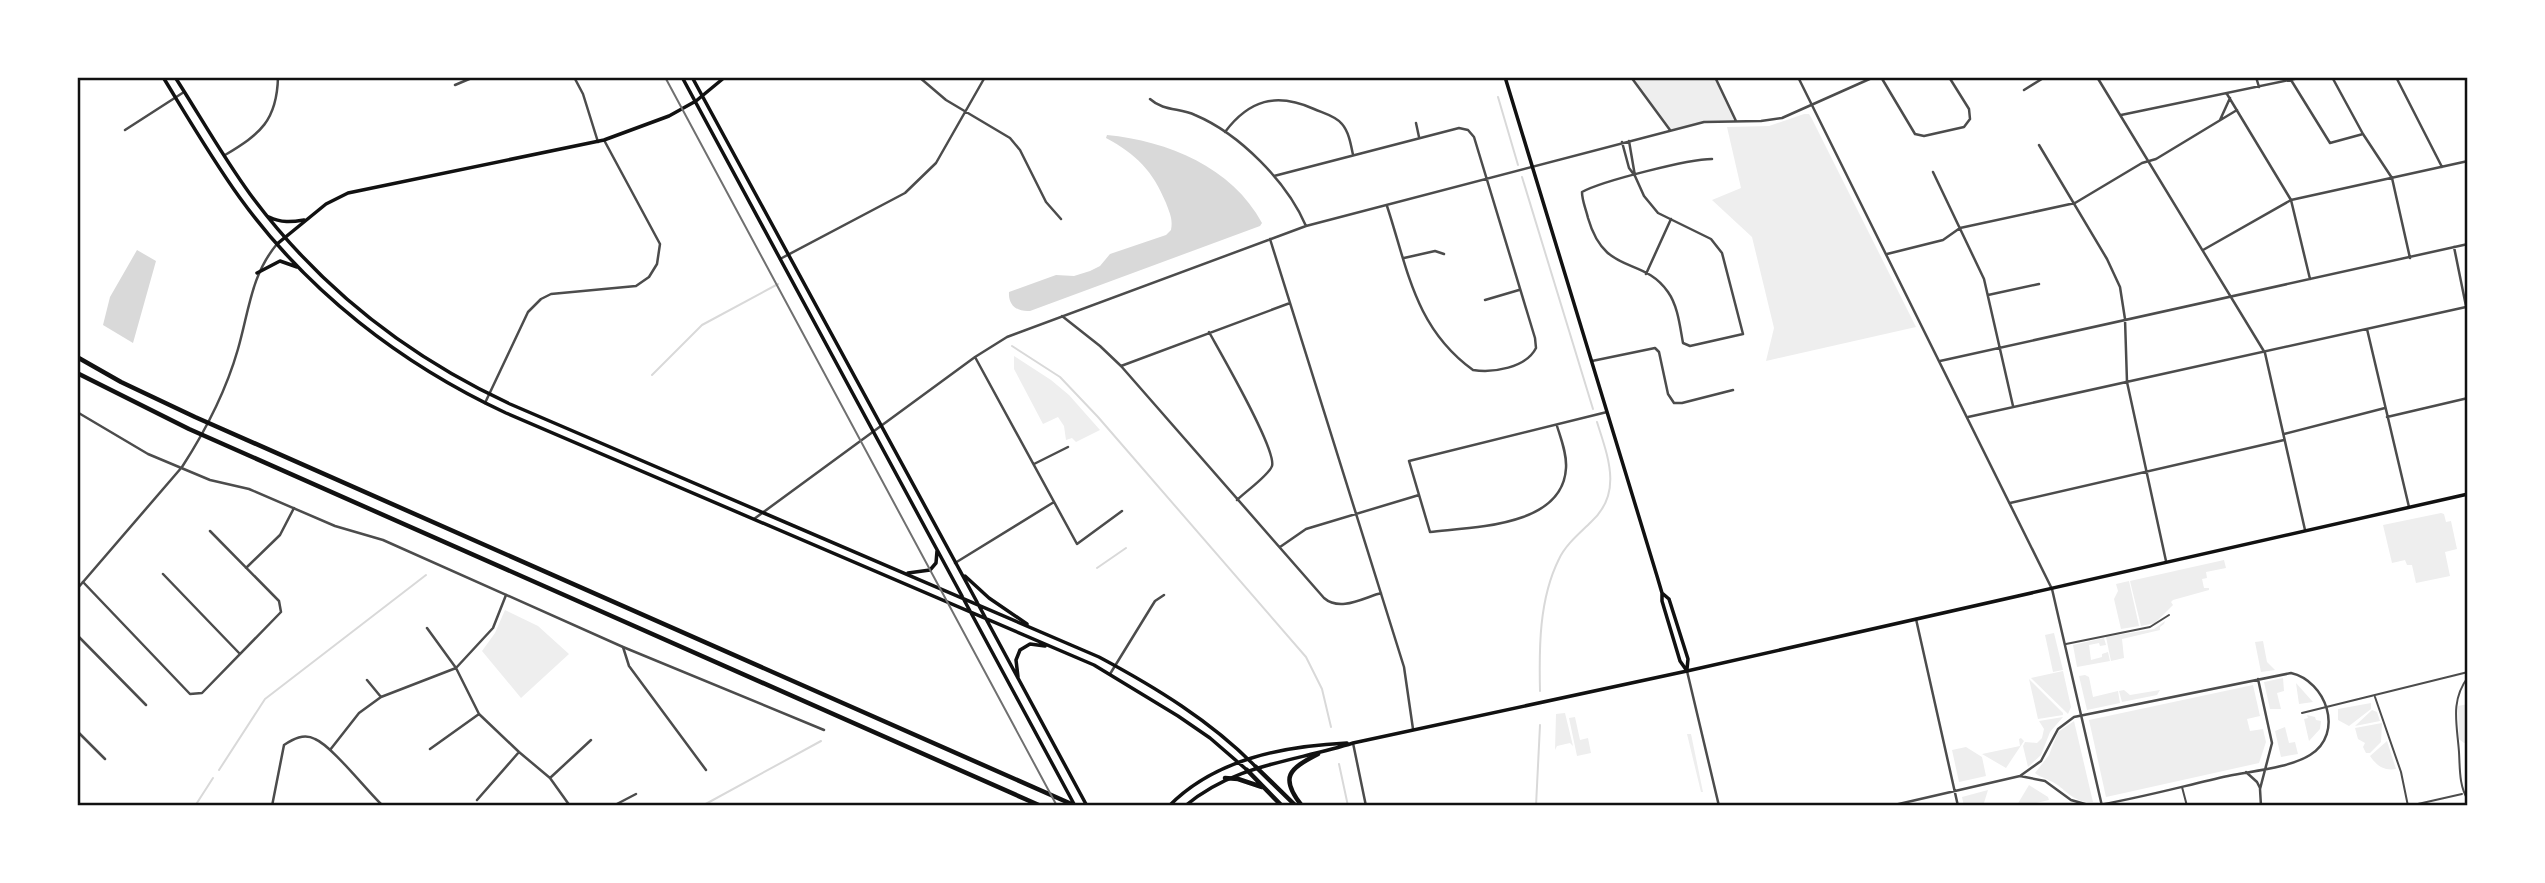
<svg xmlns="http://www.w3.org/2000/svg" width="2545" height="883" viewBox="0 0 2545 883" font-family="'Noto Sans',sans-serif">
<style>
.green{fill:#eee}
.water{fill:#d9d9d9}
.lines{fill:none;stroke-linecap:round;stroke-linejoin:round}
.stream{stroke:#d9d9d9;stroke-width:2}
.pedestrian{stroke:#4c4c4c;stroke-width:2}
.minor{stroke:#4c4c4c;stroke-width:2.5}
.tertiary{stroke:#4c4c4c;stroke-width:2.5}
.secondary{stroke:#111;stroke-width:3.5}
.primary{stroke:#111;stroke-width:3.5}
.motorway{stroke:#111;stroke-width:4.5}
.rail{stroke:#707070;stroke-width:2}
.neatline{fill:none;stroke:#111;stroke-width:2.5}
</style>
<rect width="100%" height="100%" fill="#fff"/>
<!-- green -->
<path class="green" d="M1631,77h84l21,44 -32,1 -34,8z
M1804,114h5l3,5 104,208 -150,34 8,-33 -22,-91 -40,-37 29,-12 -14,-61 42,-1z
M1014,356l37,24 18,15 31,35 -24,12 -4,-4 -6,2 -2,-14 -6,-9 -15,7 -29,-55z
M2441,513l3,1 2,8 5,-1 6,28 -12,3 5,24 -34,7 -4,-18h-5l-2,-5 -13,3 -9,-38z
M2224,560l2,8 -20,4 1,6 -5,1 2,9h5v2l-36,10 -2,2 2,3 -18,18 -14,3 -11,-45z
M2129,581l10,45 -18,3 -7,-30 4,-8 -2,-7z
M505,610l33,16 31,28 -48,44 -39,-47 13,-18z
M2165,621l-1,3 -4,3v3l-38,9 2,19 -13,3 -5,-24 48,-8z
M2054,633l9,37 -10,2 -8,-37z
M2104,638l2,7 -6,1 -1,-3 -10,2 2,15 11,-3v-3l6,-2 2,9 -33,6 -4,-22z
M2263,641l4,21 8,8 -14,2 -6,-30z
M2063,671l8,36 -3,7 -37,-36z
M2085,675l4,2 4,20 25,-6 2,12 -33,7 -8,-34z
M2283,678l1,13 -7,2 4,16h-11l-6,-27z
M2029,679l34,34v2l-25,4z
M2296,683l17,19 -14,2z
M2253,685l7,31 -13,3 3,12 13,-2 3,13 -7,21 -153,34 -17,-77z
M2124,690l6,5 30,-5 -3,5 -35,7 -3,-11z
M2371,703v6l-22,17 -11,-6v-11z
M2468,704v38l-4,1 -5,-4 -1,-33z
M2372,710l5,2 3,9 -25,5z
M1565,713l8,33 -3,-3 -13,3 -2,4 1,-36z
M2307,715l8,2 1,3 5,1 -1,8 -11,12 -5,-22 4,-1z
M1575,717l5,23 8,-2 3,15 -14,3 -8,-38z
M2063,717l-13,15 -9,23 -13,12 -5,-21 2,-4 12,1 5,-5 2,-9 -5,-8z
M2074,721l19,81c-18,1 -24,-9 -37,-18 -7,-5 -15,-6 -21,-11l14,-18 9,-23z
M2382,723l-1,19 -11,11h-4l-3,-6 2,-4 -7,-4 -3,-11z
M2285,727l4,16 6,-1 3,12 -17,3 -6,-26z
M1687,734h4l12,58h-2z
M2021,738l3,3 -18,27 -24,-14 38,-8 -1,-7z
M2387,741l9,28c-12,2 -19,-3 -26,-13z
M1966,747l16,10 4,19 -27,6 -7,-32z
M2029,785l19,12 1,3 -25,6 -7,-1z
M1988,790l-5,16h-19l-2,-9z"/>
<!-- water -->
<path class="water" d="M1107,135c61,6 125,32 155,88l-2,3 -230,85c-12,1 -22,-5 -21,-19l47,-17 18,1 16,-5 10,-5 10,-12 56,-19 5,-5c2,-11 -1,-16 -5,-27 -13,-32 -30,-49 -60,-65z
M137,250l19,11 -23,82 -30,-18 7,-28z"/>
<g class="lines">
<!-- stream -->
<path class="stream" d="M1498,97l20,68
M1522,177l71,232
M1012,346l48,31 38,40 208,240 16,32 9,38
M652,375l50,-50 76,-41
M1097,568l29,-20
M1540,691c-1,-43 -1,-92 19,-132 7,-15 21,-26 32,-37 32,-29 17,-65 6,-100
M1339,764l9,42
M219,770l46,-71 161,-124
M195,806l18,-28
M702,806l119,-65
M1536,806l4,-81"/>
<!-- pedestrian -->
<path class="pedestrian" d="M2066,644l84,-17 19,-12
M2468,677c-18,24 -11,47 -9,75 1,17 0,34 9,48
M2375,697l26,75 7,34
M2302,713l166,-41
M2182,787l5,19
M2409,806l53,-12"/>
<!-- minor -->
<path class="minor" d="M574,77l9,17 15,48
M919,77l27,23 64,38 10,12 26,52 15,17
M1631,77l39,53
M1715,77l21,44
M1881,77l34,57 9,2 40,-9 6,-8 -1,-10 -20,-32
M2256,77l3,10
M2332,77l31,57 29,44 18,80
M2396,77l46,90
M2291,80l39,63 33,-9
M455,85l19,-8
M2024,90l21,-13
M2227,94l64,106 19,79
M1150,99c13,12 30,9 45,16 45,19 92,67 111,111
M2121,115l183,-38
M2220,120l10,-22
M1416,123l3,14
M125,130l59,-38
M1225,132c24,-32 51,-40 89,-23 9,4 22,7 28,15 7,8 9,21 11,31
M1622,142l7,26 6,8 -6,-35
M2039,145l68,114 13,28 5,32 2,63 39,179
M225,155c35,-21 52,-34 53,-78
M1933,172l51,107 29,127
M1274,176l185,-48 9,2 6,7 61,201 1,10c-10,20 -43,25 -63,22 -58,-42 -65,-100 -86,-164
M1635,176l9,20 14,17 53,26 11,14 21,81 -53,12 -7,-3c-3,-16 -5,-37 -15,-51 -26,-37 -63,-15 -80,-74 -2,-9 -6,-17 -6,-26 20,-11 107,-33 130,-33
M1270,239l134,428 9,62
M2454,247l14,69
M2203,250l88,-50 177,-39
M1887,254l56,-14 17,-12 115,-25 67,-40 14,-4 81,-49
M1404,258l31,-7 9,3
M780,259l125,-66 31,-30 49,-86
M1646,274l25,-55
M1988,295l51,-11
M1485,300l34,-10
M1062,316l38,30 21,20 203,232c16,14 39,0 57,-5
M2367,329l42,178
M1209,332c11,20 68,118 63,134 -3,9 -27,26 -35,34
M975,357l102,187 45,-33
M1592,361l63,-13 4,4 9,42 6,9h8l51,-13
M1940,361l528,-117
M1121,366l169,-63
M485,403l43,-91 13,-13 10,-5 85,-8 13,-9 8,-13 3,-20 -56,-104
M1968,417l498,-110
M2387,417l81,-19
M1557,426c4,13 10,28 9,42 -3,59 -93,59 -136,64l-21,-71 198,-49
M2284,434l101,-26
M1034,464l34,-17
M2010,503l274,-63
M754,519l221,-162 32,-20 299,-111 398,-104 57,-1 21,-3 92,-41
M1280,547l26,-18 113,-34
M955,563l99,-61
M246,568l34,-33 14,-27
M163,574l77,80
M83,582l107,112 12,-1 79,-81 -2,-11 -69,-70
M1916,619l42,187
M427,628l29,40 23,46 40,38 31,26 20,28
M77,635l69,70
M623,647l6,19 77,104
M1110,674l40,-65 5,-8 9,-6
M2258,679l14,64 -12,46 1,17
M367,680l14,17
M77,731l28,28
M1353,743l13,63
M430,749l49,-35
M330,750l29,-37 22,-16 75,-29 37,-40 13,-33
M2246,772l11,10 3,6
M550,778l41,-38
M477,800l42,-48
M2419,804l1,2
M272,806l12,-61c9,-6 20,-12 31,-6 17,7 52,52 68,67
M613,806l23,-12
M1890,806l130,-30 21,-15 17,-32 16,-12 217,-44c35,8 54,60 19,82 -21,13 -58,16 -82,21 -45,10 -91,23 -136,30l-21,-6 -26,-19 -25,-5"/>
<!-- tertiary -->
<path class="tertiary" d="M1798,77l254,512 50,217
M2097,77l168,276 40,177
M77,412l71,42 62,26 39,9 86,37 48,14 240,107 201,83
M77,589l105,-122c24,-37 44,-76 56,-118 11,-38 13,-74 39,-105
M1687,671l32,135"/>
<!-- secondary -->
<path class="secondary" d="M682,77l280,519
M692,77l285,525
M1505,77l152,499 5,17v8l18,60 7,10
M277,244l49,-40 22,-11 256,-53 65,-24 27,-15 29,-24
M908,573l22,-3 6,-7 1,-12
M965,576l24,22 38,26
M1662,593l7,6 19,60 -1,10"/>
<!-- primary -->
<path class="primary" d="M163,77c25,41 49,82 77,121 68,94 161,166 266,215l588,252 84,51 32,22 37,32
M175,77c25,39 48,80 75,117 68,92 157,162 260,210l589,253c56,30 112,64 157,110
M269,217c12,6 23,5 35,3
M257,273l23,-12 17,6
M963,598l111,206
M978,604l109,202
M1018,677l-2,-17 4,-10 10,-6 15,2
M1169,806c46,-47 115,-60 178,-63
M1185,806c50,-42 108,-44 168,-63l334,-72 781,-177"/>
<!-- motorway -->
<path class="motorway" d="M77,357l44,25 74,35 881,389
M77,373l112,56 852,377
M1256,767l40,39
M1247,770l35,36
M1225,778l13,1 24,8
M1302,806c-23,-29 -13,-37 16,-52"/>
<!-- rail -->
<path class="rail" d="M665,77l392,729"/>
</g>
<!-- border -->
<rect width="2545" height="883" fill="none" stroke="#ffffff" stroke-width="158"/>
<rect x="79" y="79" width="2387" height="725" class="neatline"/>
</svg>
